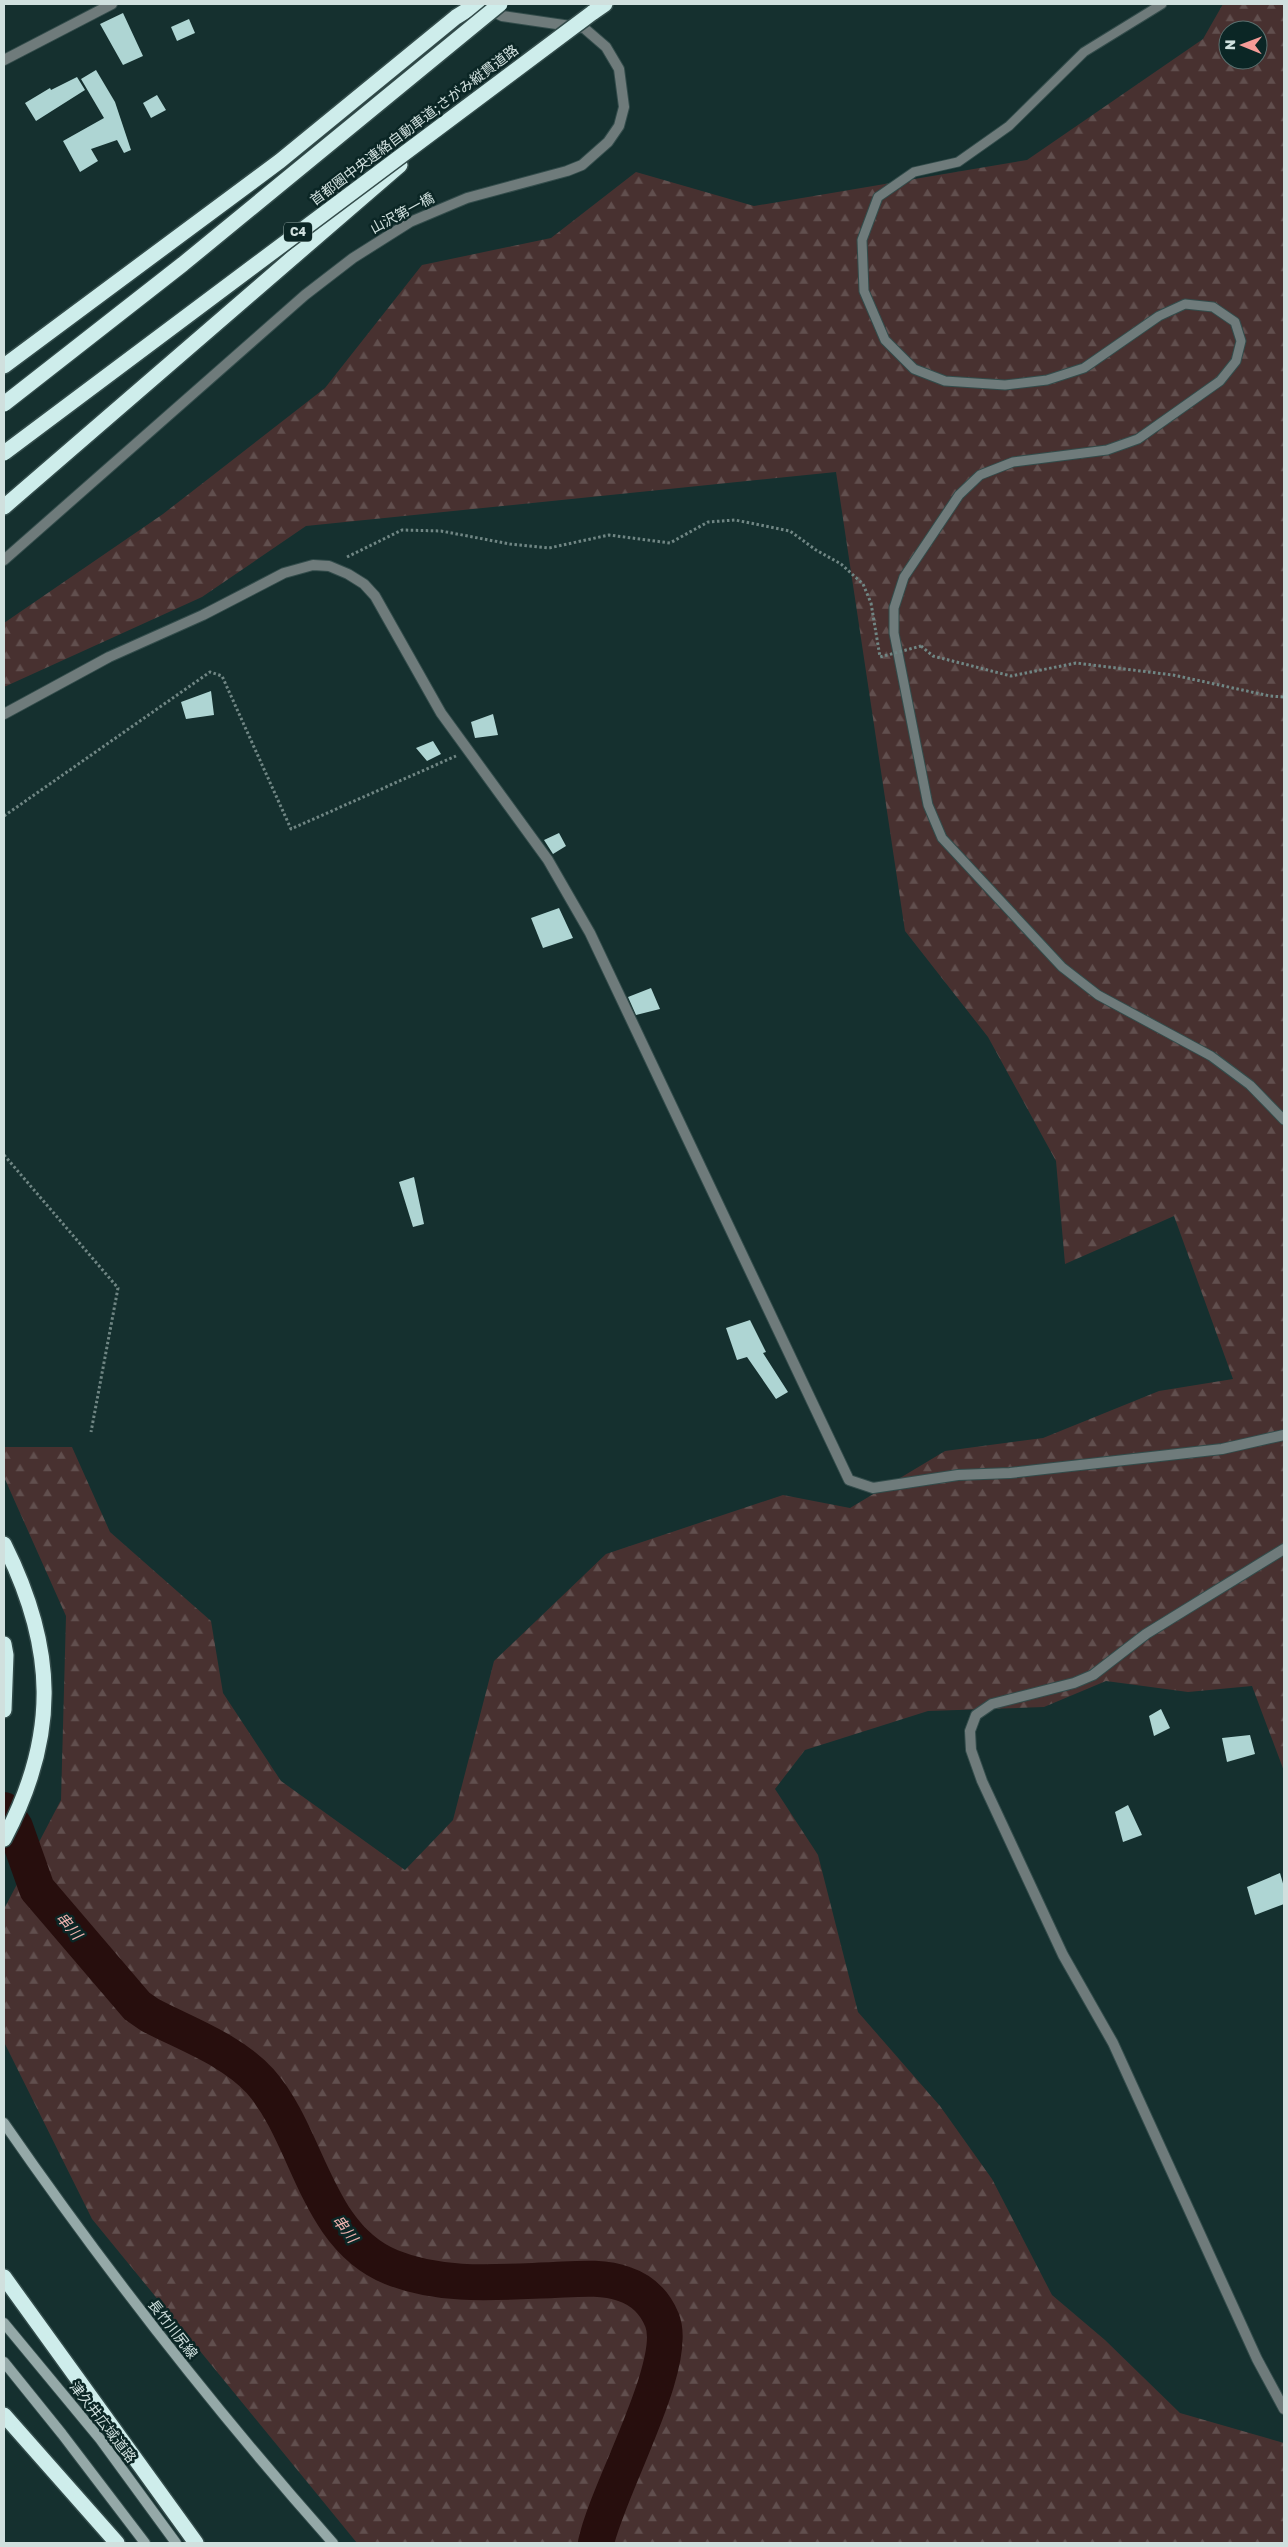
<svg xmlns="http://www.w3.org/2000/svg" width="1288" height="2547" viewBox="0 0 1288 2547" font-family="'Golos Text','Noto Sans JP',sans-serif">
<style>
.forest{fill:url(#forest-firs);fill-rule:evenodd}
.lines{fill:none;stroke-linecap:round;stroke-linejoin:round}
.river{stroke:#270e0d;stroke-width:36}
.building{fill:#aed5d3}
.lane-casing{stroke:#334c4b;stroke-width:11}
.street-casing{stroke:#334c4b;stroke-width:12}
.secondary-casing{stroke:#334c4b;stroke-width:12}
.highway-casing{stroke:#334c4b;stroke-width:18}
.path{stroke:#708684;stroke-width:3;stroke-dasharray:2.5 2.5;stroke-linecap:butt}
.lane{stroke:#6f7b7b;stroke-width:9}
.street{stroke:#6f7b7b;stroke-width:10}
.secondary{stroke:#95a9a8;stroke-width:10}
.highway{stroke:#ceedeb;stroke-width:15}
.highway-bridge-casing{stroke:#334c4b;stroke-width:18;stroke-linecap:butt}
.path-bridge{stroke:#708684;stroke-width:3;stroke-dasharray:2.5 2.5;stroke-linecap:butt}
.highway-bridge{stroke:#ceedeb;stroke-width:15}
.labels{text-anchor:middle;stroke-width:5;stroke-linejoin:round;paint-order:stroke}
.shield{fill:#0b2625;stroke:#95a8a6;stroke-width:1}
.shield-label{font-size:12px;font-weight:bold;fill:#d0e0de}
.street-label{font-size:14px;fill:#d0e0de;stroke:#0b2625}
.water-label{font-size:15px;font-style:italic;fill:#f0b3af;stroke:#0b2625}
</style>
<defs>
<pattern id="forest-firs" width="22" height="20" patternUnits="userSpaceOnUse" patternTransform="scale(1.25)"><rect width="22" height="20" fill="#483130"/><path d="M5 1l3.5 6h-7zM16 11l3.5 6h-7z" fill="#614f4e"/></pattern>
</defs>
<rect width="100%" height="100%" fill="#15302f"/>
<!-- forest -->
<path class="forest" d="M1223,4h61v1767l-32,-85 -64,6 -82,-11 -62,26 -116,4 -123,39 -30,39 43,66 40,157 82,94 52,73 60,116 53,45 75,73 104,30v100h-927l-265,-324 -88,-177v-133l57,-109 5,-184 -62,-139v-30h68l38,85 101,89 12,72 58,88 124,89 48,-50 41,-159 112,-107 177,-59 67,13 95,-57 98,-13 116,-47 74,-12 -59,-163 -109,48 -9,-103 -68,-124 -83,-106 -69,-459 -530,54 -104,71 -198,90v-64l159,-109 162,-126 97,-123 129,-27 85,-66 118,34 273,-46 176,-121zM1228,30h30v30h-30z"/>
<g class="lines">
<!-- river -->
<path class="river" d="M4,1810l11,17 22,62 100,117 13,9c36,19 82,35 110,66 49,55 55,155 131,186 51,21 109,15 163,13 22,-1 49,-4 70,4 18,6 31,19 38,36 18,44 -55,170 -66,223"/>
</g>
<!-- building -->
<path class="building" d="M123,13l20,43 -20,9 -23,-41z
M189,19l6,14 -18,8 -6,-14z
M96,70l19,32 16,48 -7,3 -7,-13 -26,9 7,12 -18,11 -17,-31 41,-23 -23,-39z
M77,77l8,13 -49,31 -11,-18 25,-15 1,2z
M157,95l9,15 -15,8 -8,-15z
M211,691l3,24 -28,4 -5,-17z
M493,714l5,21 -23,3 -4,-16z
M433,741l8,13 -14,7 -11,-13z
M559,833l7,13 -13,8 -9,-14z
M559,908l14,30 -30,10 -12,-30z
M651,988l9,21 -24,6 -8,-18z
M414,1177l10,47 -11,3 -14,-45z
M750,1320l16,32 -3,1 25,39 -12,7 -29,-42 -10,3 -11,-32z
M1161,1709l9,19 -16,8 -5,-20z
M1250,1735l5,19 -28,8 -5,-24z
M1128,1805l14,30 -19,7 -8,-30z
M1280,1873l4,14v17l-29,11 -8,-28z"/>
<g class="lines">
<!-- lane casing -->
<g class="lane-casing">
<path id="lane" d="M1162,4l-78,48 -75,74 -51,36 -44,10 -36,25 -16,43 2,51 21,49 29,29 31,12 60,4 42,-5 37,-12 75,-52 26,-12 28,3 22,15 6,19 -5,20 -16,20 -82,58 -31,11 -94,12 -33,13 -21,20 -55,82 -10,31v25l34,172 14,33 120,129 36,28 113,61 39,29 34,35"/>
</g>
<!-- street casing -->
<g class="street-casing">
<path id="street" d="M4,60l108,-56
M4,560l301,-265 48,-37 57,-36 57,-24 100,-27 15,-6 26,-23 11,-16 5,-19 -5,-38 -13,-22 -22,-19 -82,-12 -14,-7
M4,714l105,-57 94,-42 81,-42 29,-8 16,1 19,8 16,10 11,12 66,117 107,147 42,73 259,547 24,8 85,-13 52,-2 212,-24 62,-14
M1284,1549l-138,85 -53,41 -19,8 -82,21 -16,11 -6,16 1,19 11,31 81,174 50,88 144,316 27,50"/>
</g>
<!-- secondary casing -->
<g class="secondary-casing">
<path id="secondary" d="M4,2123c101,146 211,287 329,420
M4,2323l96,116 76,104
M4,2362l58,72 83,109"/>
</g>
<!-- highway casing -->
<g class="highway-casing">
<path id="highway" d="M592,13l13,-9
M4,366l276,-205 176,-144 21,-13
M4,507l396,-342
M4,1544c52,104 55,191 0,295
M4,1644l2,11 -2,55
M4,2277l192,266
M4,2415l113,128"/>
</g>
<!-- path -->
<path class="path" d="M347,557l55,-27 39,1 69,13 39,4 60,-13 61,8 38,-21 27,-2 55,11 26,19 25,14 22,20 8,19
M921,646l12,10 78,20 65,-13 97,12 97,21 14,1
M4,816l206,-144 12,4 69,153 165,-73
M4,1155l114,133 -27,144"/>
<!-- lane -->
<use href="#lane" class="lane"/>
<!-- street -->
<use href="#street" class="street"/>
<!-- secondary -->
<use href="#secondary" class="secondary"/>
<!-- highway -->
<use href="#highway" class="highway"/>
<!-- highway-bridge casing -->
<g class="highway-bridge-casing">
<path id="highway-bridge" d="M4,404l179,-140 317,-260
M4,453l588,-440"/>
</g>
<!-- path-bridge -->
<path class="path-bridge" d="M871,603l9,54 41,-11"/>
<!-- highway-bridge -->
<use href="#highway-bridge" class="highway-bridge"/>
</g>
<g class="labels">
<!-- shield labels -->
<rect class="shield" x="284" y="222.5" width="28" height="19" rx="4"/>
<g class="shield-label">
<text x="298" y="236">C4</text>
</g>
<!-- street labels -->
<g class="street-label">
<text transform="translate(414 125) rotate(-37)" y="5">首都圏中央連絡自動車道;さがみ縦貫道路</text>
<text transform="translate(402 213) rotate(-28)" y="5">山沢第一橋</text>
<text transform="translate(173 2329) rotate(52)" y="5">長竹川尻線</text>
<text transform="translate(103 2422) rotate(52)" y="5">津久井広域道路</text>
</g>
<!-- water labels -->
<g class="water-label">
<text transform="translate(69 1926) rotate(50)" y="5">串川</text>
<text transform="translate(345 2229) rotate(53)" y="5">串川</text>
</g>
</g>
<!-- border -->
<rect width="1288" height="2547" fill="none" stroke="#d0e0de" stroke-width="10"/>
<!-- north arrow -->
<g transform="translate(1243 45) rotate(271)"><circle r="24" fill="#0b2625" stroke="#5a706f"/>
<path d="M0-4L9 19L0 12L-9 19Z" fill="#f59b97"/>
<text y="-8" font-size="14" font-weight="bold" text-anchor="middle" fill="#d0e0de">N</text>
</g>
</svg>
